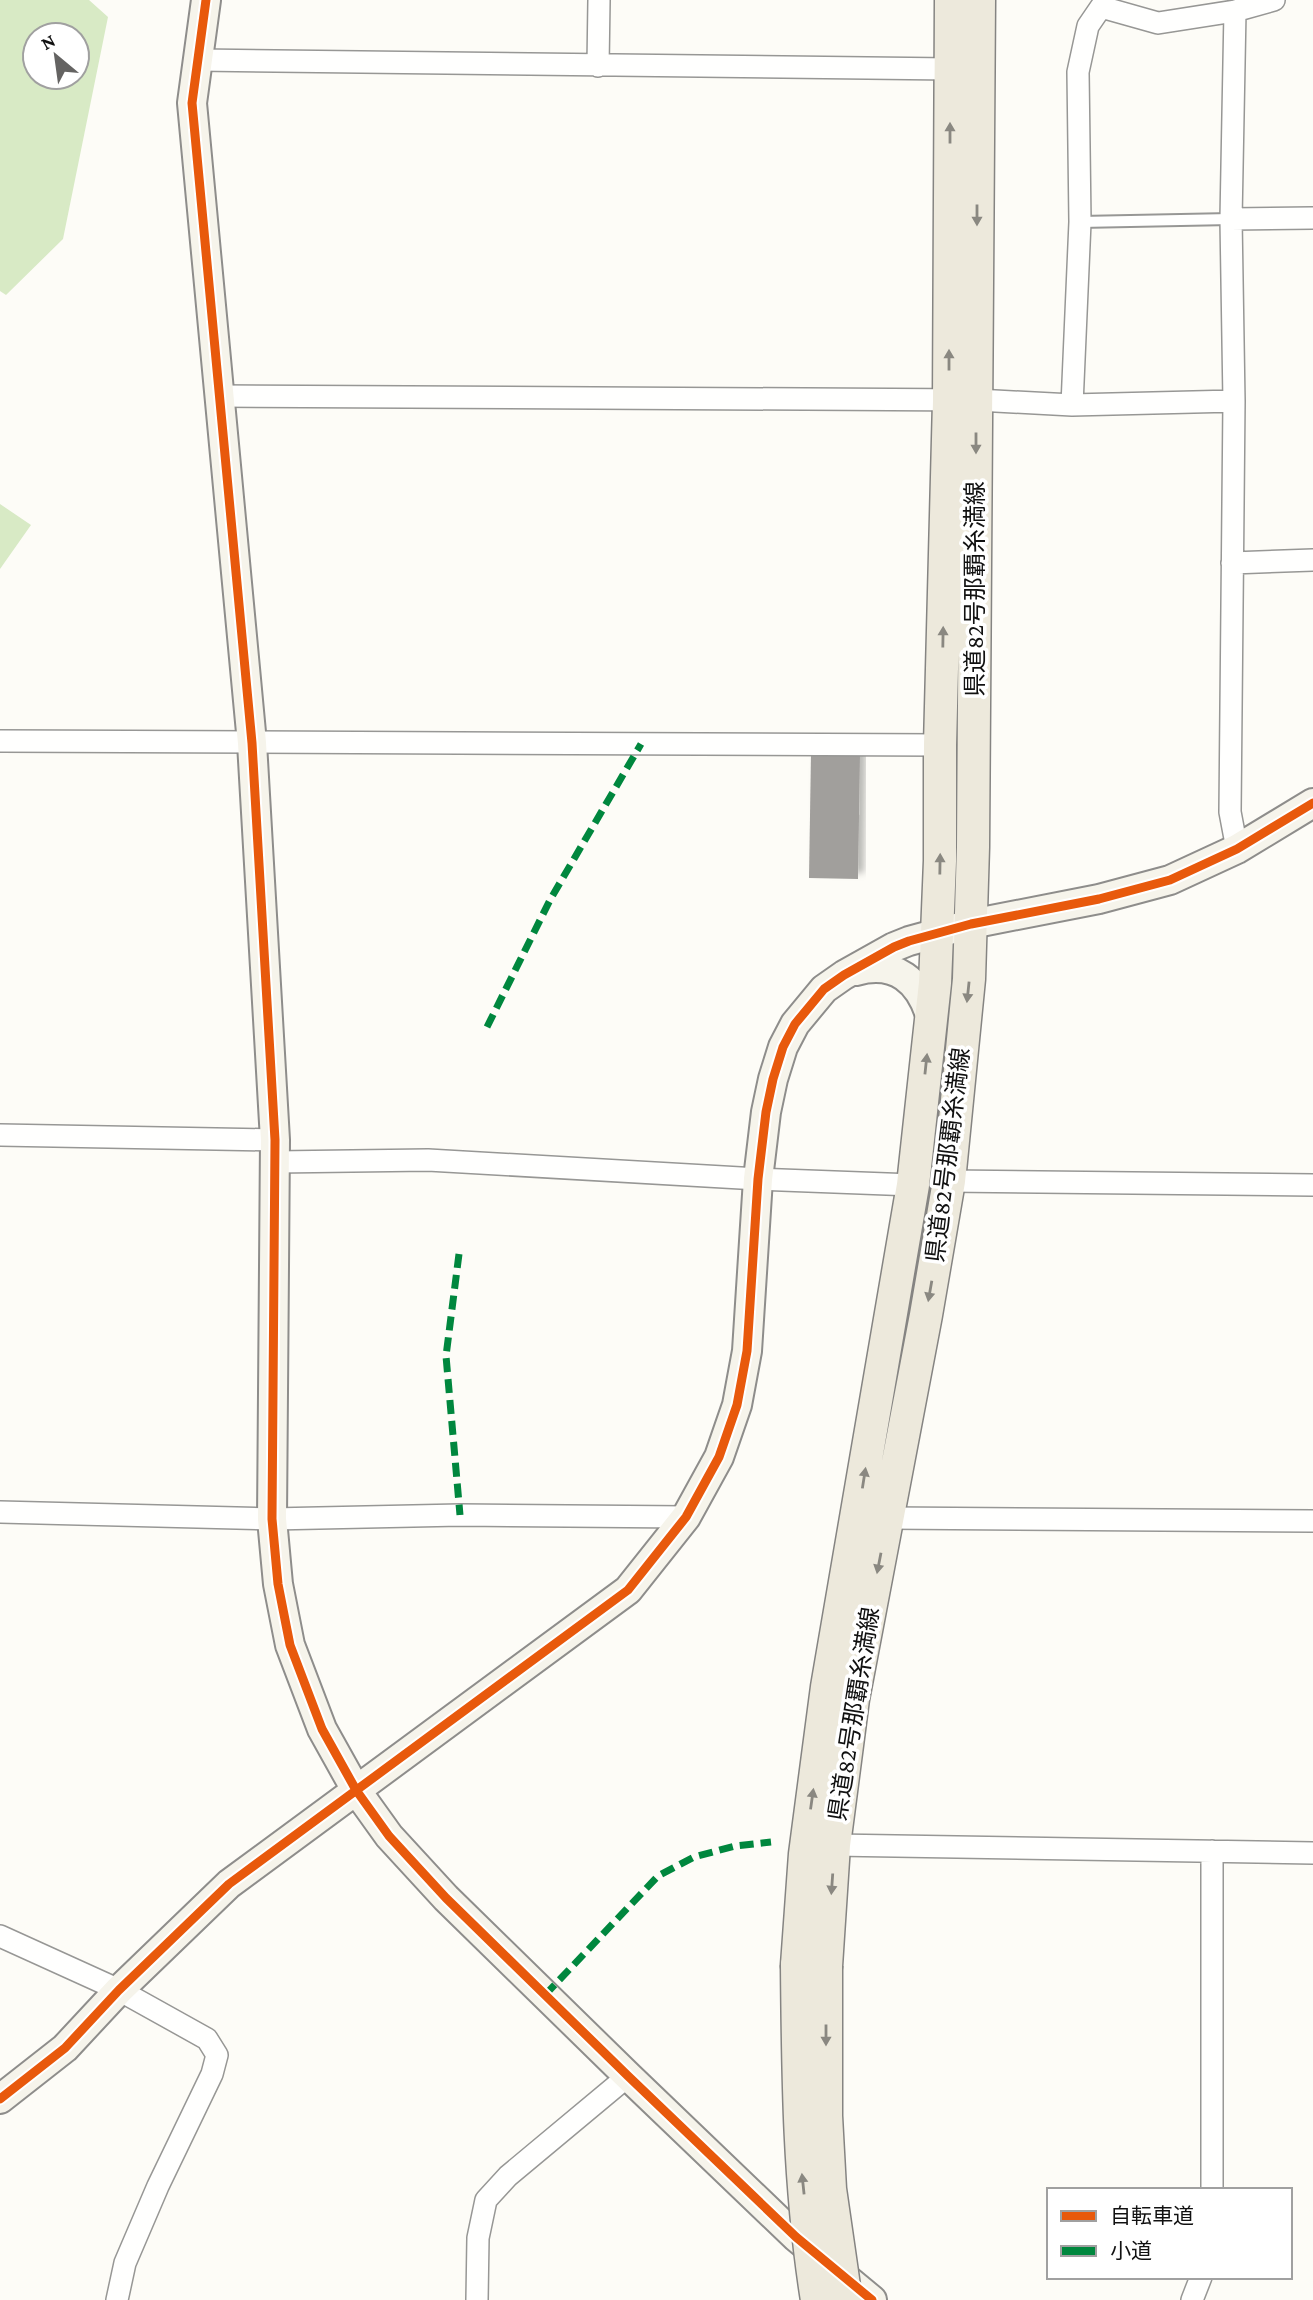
<svg xmlns="http://www.w3.org/2000/svg" width="1313" height="2300" viewBox="0 0 1313 2300" font-family="'Crimson Pro','Noto Sans JP',serif">
<style>
.forest{fill:#d8eac5;fill-rule:evenodd}
.building{fill:#a19f9c;filter:url(#shadow)}
.lines{fill:none;stroke-linecap:round;stroke-linejoin:round}
.lane-casing{stroke:#979795;stroke-width:14}
.street-casing{stroke:#979795;stroke-width:24}
.secondary-casing{stroke:#8e8d8b;stroke-width:32}
.primary-casing{stroke:#858482;stroke-width:35}
.lane{stroke:#fffffe;stroke-width:10}
.street{stroke:#fffffe;stroke-width:21}
.secondary{stroke:#f6f4eb;stroke-width:28}
.primary{stroke:#ede9dc;stroke-width:32}
.primary-bridge-casing{stroke:#858482;stroke-width:35;stroke-linecap:butt}
.primary-bridge{stroke:#ede9dc;stroke-width:32}
.quiet{stroke:#00873e;stroke-width:7;stroke-dasharray:14 7;stroke-linecap:butt}
.cycleway-casing{stroke:#fff;stroke-width:13}
.cycleway{stroke:#e8590c;stroke-width:9}
.oneway{fill:#8a8881}
.labels{text-anchor:middle;stroke-width:7;stroke-linejoin:round;paint-order:stroke}
.street-label{font-size:24px;fill:#111;stroke:#fff}
</style>
<defs>
<filter id="shadow"><feDropShadow dx="6" dy="-6" stdDeviation="3.5" flood-color="#0004"/></filter>
</defs>
<rect width="100%" height="100%" fill="#fdfcf7"/>
<!-- forest -->
<path class="forest" d="M0,0h89l19,17 -45,222 -57,56 -6,-4zM35,35h42v42h-42z
M0,504l31,21 -31,44z"/>
<!-- building -->
<path class="building" d="M811,753l49,1 -2,125 -49,-1z"/>
<g class="lines">
<!-- lane casing -->
<g class="lane-casing">
<path id="lane" d="M1080,222l151,-3"/>
</g>
<!-- street casing -->
<g class="street-casing">
<path id="street" d="M1235,11l-4,208 3,182 -4,411 7,37
M198,60l753,9
M598,66l1,-66
M1231,219l82,-1
M219,396l758,4 95,5 162,-4
M1072,405l8,-183 -2,-150 10,-46 13,-19 57,16 77,-12 39,-11
M1232,563l81,-3
M0,741l940,4
M0,1135l275,5
M276,1162l152,-2 330,19 155,6
M949,1181l364,4
M0,1512l272,7 188,-4 226,2
M888,1518l425,3
M834,1845l479,8
M0,1936l119,54 88,49 10,16 -5,19 -54,112 -33,77 -8,37
M1212,2190v-339
M477,2300l1,-62 8,-38 22,-24 120,-100
M1192,2300l9,-23"/>
</g>
<!-- secondary casing -->
<g class="secondary-casing">
<path id="secondary" d="M206,0l-14,103 60,640 23,397 -3,379 6,65 12,61 32,84 34,61 33,46 57,62 182,178 168,161 76,63
M856,971c40,-11 64,10 75,47
M0,2099l65,-51 54,-58 110,-106 399,-294 58,-73 33,-60 18,-52 10,-54 11,-172 8,-67 7,-33 10,-32 12,-23 29,-35 20,-14 50,-28 15,-6 62,-17 128,-25 71,-19 67,-31 76,-46"/>
</g>
<!-- primary casing -->
<g class="primary-casing">
<path id="primary" d="M797,1965l8,-111 22,-167 86,-502 22,-202 5,-122v-116l9,-344 2,-401
M826,1966l8,-121 19,-146 73,-384 23,-134 20,-202 4,-132 6,-847"/>
</g>
<!-- lane -->
<use href="#lane" class="lane"/>
<!-- street -->
<use href="#street" class="street"/>
<!-- secondary -->
<use href="#secondary" class="secondary"/>
<!-- primary -->
<use href="#primary" class="primary"/>
<!-- primary-bridge casing -->
<g class="primary-bridge-casing">
<path id="primary-bridge" d="M797,1965c1,113 2,222 20,335
M826,1966v150l4,73 16,111"/>
</g>
<!-- primary-bridge -->
<use href="#primary-bridge" class="primary-bridge"/>
<!-- quiet -->
<path class="quiet" d="M487,1027l63,-127 91,-156
M459,1254l-13,102 14,159
M545,1995l113,-119 36,-19 41,-11 36,-4"/>
<!-- cycleway casing -->
<g class="cycleway-casing">
<path id="cycleway" d="M206,0l-14,103 60,640 23,397 -3,379 6,65 12,61 32,84 34,61 33,46 57,62 182,178 168,161 76,63
M0,2099l65,-51 54,-58 110,-106 399,-294 58,-73 33,-60 18,-52 10,-54 11,-172 8,-67 7,-33 10,-32 12,-23 29,-35 20,-14 50,-28 15,-6 62,-17 128,-25 71,-19 67,-31 76,-46"/>
</g>
<!-- cycleway -->
<use href="#cycleway" class="cycleway"/>
</g>
<!-- one-way arrows -->
<defs><path id="oneway-solid" d="M-6-.8H1V-3.2L6.5 0L1 3.2V.8H-6Z" transform="scale(1.75)"/></defs>
<g class="oneway">
<use href="#oneway-solid" transform="translate(950 133) rotate(-90)"/>
<use href="#oneway-solid" transform="translate(977 215) rotate(90)"/>
<use href="#oneway-solid" transform="translate(949 360) rotate(-90)"/>
<use href="#oneway-solid" transform="translate(976 443) rotate(90)"/>
<use href="#oneway-solid" transform="translate(943 637) rotate(-89)"/>
<use href="#oneway-solid" transform="translate(940 864) rotate(-89)"/>
<use href="#oneway-solid" transform="translate(968 992) rotate(96)"/>
<use href="#oneway-solid" transform="translate(926 1064) rotate(-84)"/>
<use href="#oneway-solid" transform="translate(930 1291) rotate(100)"/>
<use href="#oneway-solid" transform="translate(864 1478) rotate(-81)"/>
<use href="#oneway-solid" transform="translate(879 1563) rotate(101)"/>
<use href="#oneway-solid" transform="translate(812 1799) rotate(-82)"/>
<use href="#oneway-solid" transform="translate(832 1884) rotate(94)"/>
<use href="#oneway-solid" transform="translate(826 2035) rotate(90)"/>
<use href="#oneway-solid" transform="translate(803 2184) rotate(-96)"/>
</g>
<g class="labels">
<!-- street labels -->
<g class="street-label">
<text transform="translate(975 589) rotate(-90)" y="8">県道82号那覇糸満線</text>
<text transform="translate(948 1155) rotate(-83)" y="8">県道82号那覇糸満線</text>
<text transform="translate(854 1714) rotate(-81)" y="8">県道82号那覇糸満線</text>
</g>
</g>
<!-- legend -->
<rect x="1047" y="2188" width="245" height="91" fill="#ffffff" stroke="#a0a0a0" stroke-width="2"/>
<rect x="1061" y="2211" width="35" height="10" fill="#e8590c" stroke="#a0a0a0" stroke-width="2"/>
<text x="1110" y="2223" font-size="21" fill="#111111">自転車道</text>
<rect x="1061" y="2246" width="35" height="10" fill="#00873e" stroke="#a0a0a0" stroke-width="2"/>
<text x="1110" y="2258" font-size="21" fill="#111111">小道</text>
<!-- north arrow -->
<g transform="translate(56 56) rotate(331)"><circle r="33" fill="#ffffff" stroke="#a0a0a0" stroke-width="2"/>
<path d="M0-5L12 26L0 18L-12 26Z" fill="#646362"/>
<text y="-10" font-size="19" font-weight="bold" text-anchor="middle" fill="#111111">N</text>
</g>
</svg>
